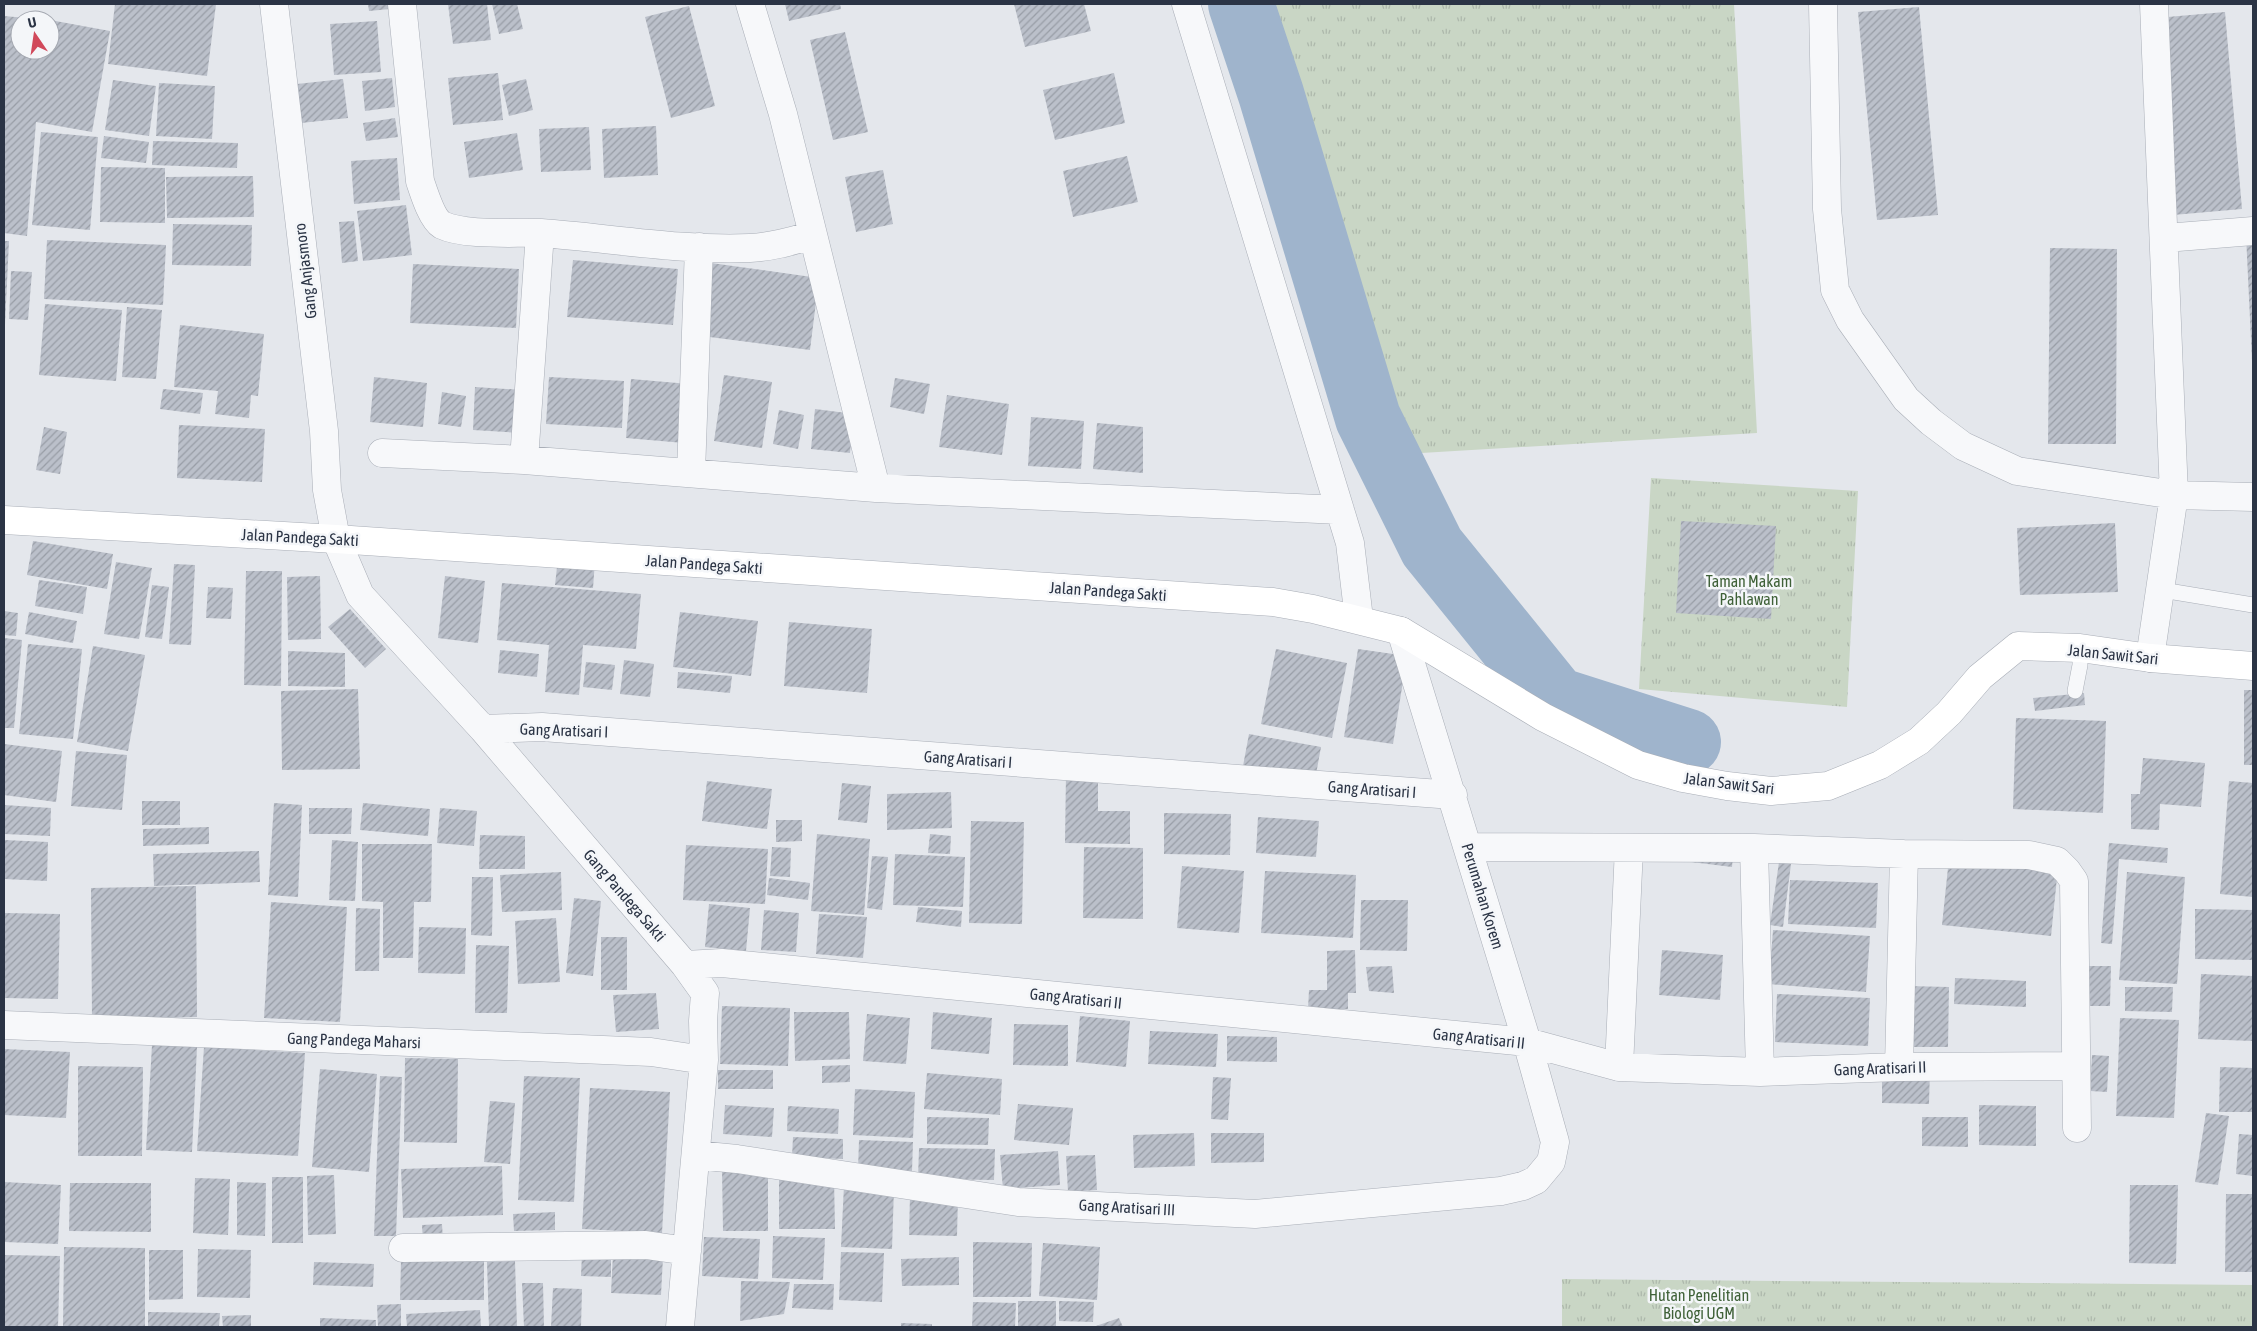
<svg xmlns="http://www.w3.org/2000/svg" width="2257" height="1331" viewBox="0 0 2257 1331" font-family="'Asap Condensed',sans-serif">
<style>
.grass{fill:url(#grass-tufts)}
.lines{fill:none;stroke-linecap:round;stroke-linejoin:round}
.river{stroke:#9fb4cc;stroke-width:66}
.building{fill:url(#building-hatch)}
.lane-casing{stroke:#a9aeb7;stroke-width:16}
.street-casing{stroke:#a9aeb7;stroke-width:29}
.secondary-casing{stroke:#a9aeb7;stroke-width:29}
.lane{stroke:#f7f8fa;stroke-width:15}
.street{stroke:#f7f8fa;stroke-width:28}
.secondary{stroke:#fff;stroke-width:28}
.labels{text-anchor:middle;stroke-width:5;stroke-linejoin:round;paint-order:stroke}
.street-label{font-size:16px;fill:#2b3445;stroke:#f4f6f9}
.park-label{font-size:16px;fill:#3f6138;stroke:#f4f6f9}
</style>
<defs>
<pattern id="grass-tufts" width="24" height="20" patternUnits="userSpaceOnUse" patternTransform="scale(1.25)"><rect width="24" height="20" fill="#c9d6c5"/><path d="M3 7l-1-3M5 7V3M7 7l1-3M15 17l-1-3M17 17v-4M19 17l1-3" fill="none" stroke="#adb8ab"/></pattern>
<pattern id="building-hatch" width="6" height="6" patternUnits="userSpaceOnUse" patternTransform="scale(1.25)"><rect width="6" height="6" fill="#bbc0ca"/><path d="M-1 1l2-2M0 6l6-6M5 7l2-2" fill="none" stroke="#989da6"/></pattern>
</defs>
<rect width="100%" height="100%" fill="#e4e7ec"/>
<!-- grass -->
<path class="grass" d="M1263,4h471l23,429 -386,23z
M1651,478l207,13 -11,216 -208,-18z
M1562,1279l691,6v42h-691z"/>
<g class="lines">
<!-- river -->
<path class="river" d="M1241,4l30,90 97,324 64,129 124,153 132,42"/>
</g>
<!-- building -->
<path class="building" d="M115,4h101l-9,72 -99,-12z
M368,4h22v5l-21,2z
M448,4h39l4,36 -38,4z
M492,4h25l6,25 -24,5z
M785,4h55l1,5 -52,12z
M1014,4h70l7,27 -66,16z
M689,6l26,100 -44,12 -26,-101z
M1919,7l19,208 -61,5 -19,-208z
M2225,12l17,197 -69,6 -17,-197z
M4,16l33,3 -17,1v30h30v-30l60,11 -18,101 -56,-10 -9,114 -23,-3z
M377,21l4,51 -47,3 -4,-51z
M845,32l23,100 -35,8 -23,-100z
M498,73l5,47 -50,5 -5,-47z
M1114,73l11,50 -70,17 -12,-50z
M392,78l3,29 -30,4 -3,-30z
M343,79l5,39 -47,5 -4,-39z
M526,79l7,31 -24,6 -7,-31z
M113,80l43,6 -7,50 -44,-6z
M159,83l56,3 -3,53 -56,-3z
M395,118l3,19 -32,4 -3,-18z
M656,126l2,49 -54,3 -2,-49z
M589,127l2,43 -50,2 -2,-43z
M41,132l57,5 -8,93 -58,-5z
M517,133l6,37 -54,8 -5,-36z
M104,136l45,6 -3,21 -45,-5z
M153,141l85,2 -1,25 -85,-3z
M1127,156l11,46 -65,15 -10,-46z
M397,158l3,42 -46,4 -3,-43z
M101,167l64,1v55l-65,-1z
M883,170l10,54 -37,8 -11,-55z
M253,176l1,41 -87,1 -1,-41z
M406,205l6,50 -49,6 -6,-50z
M354,221l4,40 -16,2 -3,-41z
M173,224l79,1 -1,41 -79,-1z
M2246,235h7v126h-1z
M47,240l119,5 -3,60 -119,-6z
M4,241h5l-4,84h-1z
M2050,248l67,1 -1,195h-68z
M573,260l105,9 -5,56 -106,-8z
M711,263l108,15 -9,72 -108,-14z
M413,264l106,5 -3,59 -106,-5z
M11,271l21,1 -4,48 -19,-1z
M45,304l77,6 -6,71 -77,-6z
M127,307l35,3 -6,69 -34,-2z
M180,325l84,9 -6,62 -7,-1 -2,23 -34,-4 3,-23 -44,-4z
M724,375l48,7 -10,66 -48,-7z
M374,377l53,6 -4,44 -53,-5z
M549,377l75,4 -2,47 -76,-4z
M895,378l35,6 -6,30 -34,-7z
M631,379l58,5 -5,59 -58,-5z
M475,387l48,3 -3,43 -47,-3z
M163,389l40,4 -3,21 -40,-5z
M442,392l24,4 -5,31 -23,-3z
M947,395l62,9 -7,51 -63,-8z
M815,409l39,5 -4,39 -39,-4z
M779,410l25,5 -6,34 -25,-5z
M1031,417l53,4 -3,48 -53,-3z
M1097,423l46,4v46l-50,-4z
M179,425l86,4 -3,53 -85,-4z
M44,427l23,5 -7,42 -24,-4z
M1681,521l95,5 -5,93 -95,-6z
M2115,523l3,69 -98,3 -3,-67z
M33,541l80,13 -6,35 -80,-14z
M558,558l37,3 -2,27 -38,-3z
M116,562l36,6 -13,71 -35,-5z
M174,564l21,1 -4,80 -22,-1z
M246,571h36l-1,115 -37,-1z
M320,576l1,63 -33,1 -1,-63z
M445,576l40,5 -7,62 -40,-5z
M39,580l48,7 -4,27 -48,-8z
M502,583l139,11 -5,55 -53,-4 -4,50 -34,-3 4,-47 -52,-5z
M152,585l17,2 -7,52 -17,-2z
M208,587l25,1 -2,31 -25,-1z
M350,609l36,40 -21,19 -37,-41z
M4,611l14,2 -2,23 -12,-1z
M29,612l48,9 -4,22 -48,-9z
M680,612l78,9 -7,55 -78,-9z
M789,622l83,7 -5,64 -83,-7z
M4,638l18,2 -8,88h-10z
M28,644l54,5 -9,90 -54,-5z
M93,646l52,9 -17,96 -51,-9z
M1276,649l71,14 -15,75 -71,-14z
M1358,649l49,7 -14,88 -49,-7z
M500,650l39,4 -2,23 -39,-4z
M288,651l57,2v34l-57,-1z
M624,660l30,4 -4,33 -30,-3z
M586,662l29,3 -3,25 -29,-3z
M678,672l54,4 -2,17 -53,-5z
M358,689l2,80 -78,1 -1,-79z
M2244,690h9v75h-9z
M2084,693l1,12 -50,6 -2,-13z
M2016,718l90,3 -3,92 -90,-4z
M1249,734l72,13 -6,33 -72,-14z
M4,744l58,7 -6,51 -52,-7z
M76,751l51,4 -5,55 -51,-4z
M2143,758l62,5 -4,44 -41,-3 -1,26 -28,-1v-35h9z
M1066,773h32v38h32v33l-65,-1z
M707,781l65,8 -5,40 -65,-8z
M2229,781l24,2v114l-33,-3z
M842,783l29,3 -4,37 -29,-3z
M951,792l1,36 -65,2v-36z
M142,801h38v24h-38z
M274,803l28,2 -4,92 -30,-2z
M363,803l67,6 -2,27 -68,-6z
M4,805l47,3 -1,28 -46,-2z
M309,808h43l-1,26h-42z
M440,808l37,3 -3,35 -37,-3z
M1164,813l67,1 -1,41 -66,-1z
M1258,817l61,4 -3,36 -60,-4z
M776,820h26v21l-26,1z
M971,821l53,1 -2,102 -53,-1z
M209,827v17l-66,2v-17z
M817,834l53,5 -6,76 -53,-4z
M930,834l21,2 -1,18 -22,-1z
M480,835l45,1v33h-46z
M4,840l44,2 -1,39 -43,-2z
M332,840l26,2 -3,59 -26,-1z
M2109,843l59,5 -1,15 -48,-4 -7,85 -11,-1z
M362,844h70l-1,58h-17l-1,56h-30v-56l-21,-1z
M686,845l82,4 -3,55 -82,-4z
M772,847l19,1 -1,29 -20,-1z
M1084,847l59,1v71l-60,-1z
M259,851l1,31 -106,4 -1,-32z
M895,854l70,3 -2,50 -70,-2z
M1780,855l12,1 -9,71 -13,-2z
M872,856l16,1 -6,53 -15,-2z
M1733,856l-1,11 -49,-6z
M1949,858l109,10 -7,68 -109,-11z
M1182,866l62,5 -5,62 -62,-5z
M1265,871l91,4 -3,63 -92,-5z
M561,872l1,38 -60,2 -2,-37z
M2127,872l58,5 -8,107 -58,-4z
M472,877h21l-1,59 -21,-1z
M769,878l41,5 -2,17 -41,-5z
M1790,880l88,3 -2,45 -88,-4z
M196,886l1,131 -105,2 -1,-131z
M574,898l27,3 -8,75 -27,-3z
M1361,900h47l-1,51 -47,-1z
M271,902l76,5 -7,115 -76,-4z
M709,904l41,4 -4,43 -41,-4z
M918,907l44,4 -1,16 -45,-5z
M356,908l24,1 -1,62h-24z
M2195,909l58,1v50l-58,-1z
M764,910l35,3 -3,39 -35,-2z
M4,913l56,1 -2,85 -54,-1z
M819,914l48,3 -4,41 -47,-4z
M556,918l4,64 -42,2 -3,-63z
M419,927l47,1 -1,46 -47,-1z
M1773,930l97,6 -4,56 -97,-8z
M601,937h26v53h-26z
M476,945l33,1 -2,67h-32z
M1355,950l1,43h-8v16h-40l1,-19h18v-39z
M1662,950l61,5 -3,45 -61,-5z
M1392,966l2,27 -25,-2 -3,-24z
M2083,966h28l-1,40h-27z
M2201,974l52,2v65l-55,-2z
M1955,978l71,3v26l-72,-3z
M1907,986l42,1 -1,60h-41z
M2125,987h48l-1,25 -47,-1z
M656,993l3,36 -43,3 -3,-37z
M1777,994l93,4 -2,48 -93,-4z
M722,1006l68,2 -2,58 -68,-2z
M794,1012h55l1,47 -55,2z
M933,1012l59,6 -3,36 -58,-5z
M867,1014l43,4 -4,46 -43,-3z
M1080,1016l50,5 -4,46 -50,-5z
M2120,1018l59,2 -5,98 -58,-2z
M1014,1024l54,1v41l-55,-1z
M1150,1031l68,3 -2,33 -68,-3z
M1227,1036l50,1v25l-50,-1z
M152,1045l45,2 -5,105 -46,-2z
M204,1047l101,6 -7,103 -101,-5z
M4,1049l66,3 -4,66 -62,-3z
M2092,1055l17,1 -2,36 -17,-1z
M405,1058l53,1 -1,84 -53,-1z
M850,1065v17l-28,1v-17z
M78,1066l65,1 -1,89h-64z
M2220,1067l33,1v44h-34z
M320,1069l57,5 -8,98 -57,-5z
M1882,1069l48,1 -1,34 -47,-1z
M718,1070h55v19h-55z
M927,1073l75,6 -2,36 -76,-6z
M380,1076l22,1 -6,159h-22z
M524,1076l56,2 -6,124 -56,-2z
M1213,1077l18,1 -3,42 -17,-1z
M590,1088l80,4 -8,141 -80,-4z
M855,1089l60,3 -2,46 -60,-3z
M490,1101l25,2 -5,61 -26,-2z
M1018,1104l55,4 -4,37 -55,-5z
M725,1105l49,3 -2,29 -49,-3z
M1979,1105l57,1v40l-57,-1z
M788,1106l51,3 -1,25 -51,-3z
M2206,1113l23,3 -11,69 -23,-3z
M927,1117l62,1 -1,27 -61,-1z
M1922,1117h46v30l-46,-1z
M1194,1133l1,33 -61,2 -1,-33z
M1211,1133h53v29l-53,1z
M2239,1134l14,1v41l-17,-2z
M793,1137l50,2v20l-51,-2z
M859,1140l54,2 -1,29 -54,-1z
M919,1148l76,1 -1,31 -76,-1z
M1058,1151l2,34 -57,4 -3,-34z
M1095,1155l2,35 -29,2 -2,-36z
M502,1166l1,49 -100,3 -2,-49z
M768,1168v63h-45l-1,-62z
M334,1175l2,59 -28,1 -1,-59z
M272,1177h31v66h-31z
M195,1178l35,1 -2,56 -35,-2z
M834,1178l1,51h-56v-49z
M4,1182l57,3 -3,59 -54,-2z
M237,1182l29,1 -1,53 -28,-1z
M70,1183h81v49l-82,-1z
M844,1185l50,3 -2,61 -51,-2z
M2130,1185h48l-2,79 -47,-1z
M2226,1194h27v78h-28z
M910,1195l48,1 -1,40 -48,-1z
M555,1212v18l-41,1 -1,-17z
M442,1224l1,17 -20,1 -1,-17z
M773,1236l52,2 -2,42 -51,-2z
M704,1237l56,2 -2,40 -56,-3z
M973,1242l59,1 -1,54h-58z
M1043,1243l57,4 -3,53 -58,-4z
M64,1247l81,1v79h-82z
M198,1249l53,1 -1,48 -53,-1z
M149,1250h34v49l-34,1z
M841,1252l43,1 -2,49 -43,-2z
M582,1253l29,1v23l-30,-1z
M613,1254l50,3 -2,38 -50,-2z
M4,1255l56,1 -2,71h-54z
M959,1257v28l-57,1 -1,-27z
M401,1261h83v39h-84z
M515,1261l2,66h-28l-2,-65z
M314,1262l60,2 -1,23 -60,-2z
M741,1281l49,1 -6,32 -44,7z
M522,1283h21l1,44h-20z
M794,1284h40l-1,26 -41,-2z
M553,1288l29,1 -1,38h-30z
M1018,1301h38v26h-38z
M1059,1301l35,1 -1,20 -34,-1z
M973,1302l43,1 -1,24h-43z
M401,1304v23h-23l-1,-22z
M480,1310l1,17h-74l-1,-13z
M148,1312l72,1 -1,14h-71z
M251,1315v12h-28l-1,-11z
M320,1318l56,2v7h-56z
M1119,1318l4,9h-30z
M901,1323l31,1v3h-31z"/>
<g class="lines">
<!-- lane casing -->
<g class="lane-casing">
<path id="lane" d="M2162,590l91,15
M2075,691l5,-26v-17"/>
</g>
<!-- street casing -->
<g class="street-casing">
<path id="street" d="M274,4l50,427 3,59 9,49 24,56 123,134 202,236 20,28 -2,28 1,39 -24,267
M402,4l18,177c4,12 12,38 22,44 23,11 72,7 99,8 68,5 141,18 209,15 22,-1 42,-7 63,-13
M750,4l33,110 93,374
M1186,4l164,539 9,76
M1823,4l4,205 8,81 15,30 56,79 25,23 32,24 54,25 157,24 79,2
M2165,238l88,-7
M382,453l142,7 352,28 464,22
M524,460l16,-227
M691,473l8,-226
M2150,658l24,-163 -20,-491
M483,729l59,-2 911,68
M1468,847l286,1 150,6 125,1 28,6 10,10 7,10 3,247
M1754,848l6,224
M685,965l37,-2 805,79 92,25 141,5 139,-5 176,-1
M4,1025l647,27 53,8
M1619,1067l10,-219
M1899,1067l5,-213
M696,1155l41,4 281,43 237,12 246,-23 22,-5 13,-6 15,-18 4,-20 -28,-100 -126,-411
M403,1248l243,-3 41,6"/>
</g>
<!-- secondary casing -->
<g class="secondary-casing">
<path id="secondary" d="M4,520l332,19 937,63 40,7 88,22 142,86 95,48 45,13 44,8 44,5 57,-5 52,-21 39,-24 30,-28 31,-36 38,-31 62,2 70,10 103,8"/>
</g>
<!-- lane -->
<use href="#lane" class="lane"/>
<!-- street -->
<use href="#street" class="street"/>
<!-- secondary -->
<use href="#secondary" class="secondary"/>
</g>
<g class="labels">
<!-- street labels -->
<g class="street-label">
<text transform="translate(305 271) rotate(-97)" y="6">Gang Anjasmoro</text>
<text transform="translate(300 537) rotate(3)" y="6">Jalan Pandega Sakti</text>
<text transform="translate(704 564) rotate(4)" y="6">Jalan Pandega Sakti</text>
<text transform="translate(1108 591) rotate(4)" y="6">Jalan Pandega Sakti</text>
<text transform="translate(2113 654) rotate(6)" y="6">Jalan Sawit Sari</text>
<text transform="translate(564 730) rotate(2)" y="6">Gang Aratisari I</text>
<text transform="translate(968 759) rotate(4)" y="6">Gang Aratisari I</text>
<text transform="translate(1729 783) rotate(7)" y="6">Jalan Sawit Sari</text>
<text transform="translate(1372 789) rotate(4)" y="6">Gang Aratisari I</text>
<text transform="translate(625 895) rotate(49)" y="6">Gang Pandega Sakti</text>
<text transform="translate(1483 896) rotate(73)" y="6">Perumahan Korem</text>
<text transform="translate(1076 998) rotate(6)" y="6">Gang Aratisari II</text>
<text transform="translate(1479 1038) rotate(6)" y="6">Gang Aratisari II</text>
<text transform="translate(354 1040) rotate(2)" y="6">Gang Pandega Maharsi</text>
<text transform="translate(1880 1068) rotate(-2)" y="6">Gang Aratisari II</text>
<text transform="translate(1127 1207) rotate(3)" y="6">Gang Aratisari III</text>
</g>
<!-- park labels -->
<g class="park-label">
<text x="1749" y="587">Taman Makam<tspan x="1749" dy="18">Pahlawan</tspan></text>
<text x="1699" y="1301">Hutan Penelitian<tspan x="1699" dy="18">Biologi UGM</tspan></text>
</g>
</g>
<!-- border -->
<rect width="2257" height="1331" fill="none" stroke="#2b3445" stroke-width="10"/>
<!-- north arrow -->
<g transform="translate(35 35) rotate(347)"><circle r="24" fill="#f4f6f9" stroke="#a4a8b1"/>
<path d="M0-4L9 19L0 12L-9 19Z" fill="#d1495b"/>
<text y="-8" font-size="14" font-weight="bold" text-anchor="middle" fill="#2b3445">U</text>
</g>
</svg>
